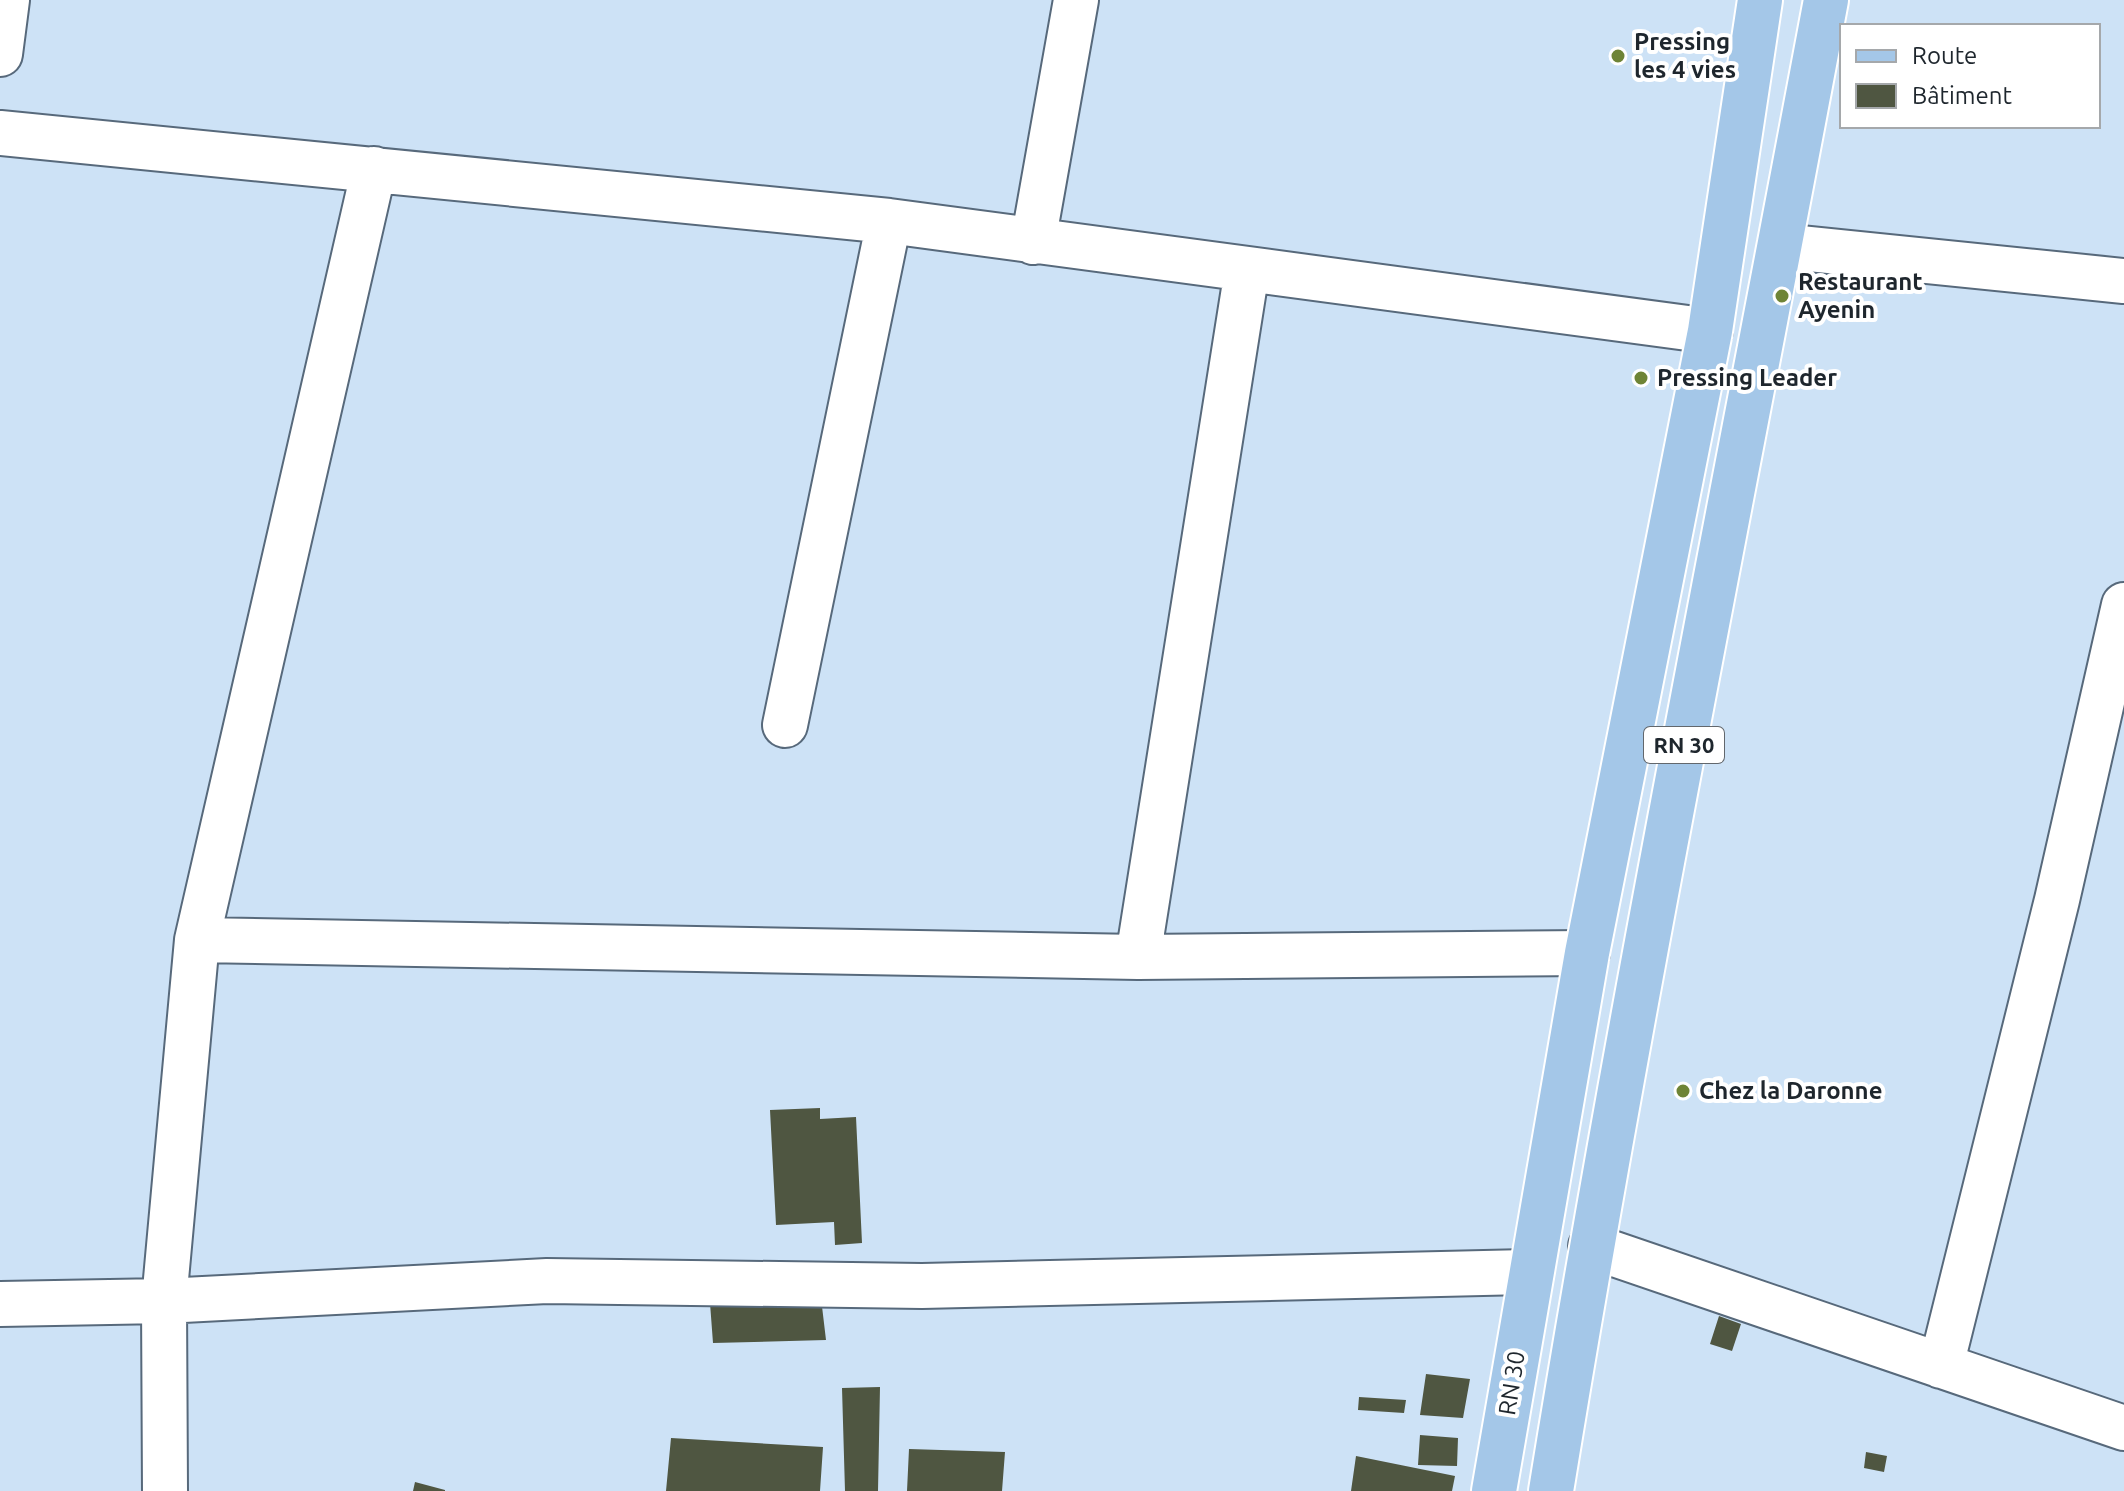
<svg xmlns="http://www.w3.org/2000/svg" width="2124" height="1491" viewBox="0 0 2124 1491" font-family="Ubuntu,sans-serif">
<style>
.building{fill:#4f5641}
.lines{fill:none;stroke-linecap:round;stroke-linejoin:round}
.street-casing{stroke:#57697b;stroke-width:48}
.primary-casing{stroke:#fff;stroke-width:48}
.street{stroke:#fff;stroke-width:44}
.primary{stroke:#a4c7e8;stroke-width:44}
.poi-dot{fill:#6e8436;stroke:#fff;stroke-width:3}
.labels{text-anchor:middle;stroke-width:8;stroke-linejoin:round;paint-order:stroke}
.shield{fill:#fff;stroke:#62676c;stroke-width:2}
.shield-label{font-size:22px;font-weight:bold;fill:#1e262d}
.poi-label{font-size:24px;font-weight:bold;fill:#1e262d;stroke:#fff;text-anchor:start}
.street-label{font-size:24px;fill:#1e262d;stroke:#fff}
</style>
<rect width="100%" height="100%" fill="#cde2f6"/>
<!-- building -->
<path class="building" d="M820,1108v11l36,-2 6,126 -27,2 -1,-23 -58,3 -6,-115z
M821,1298l5,42 -113,3 -3,-40z
M1719,1316l22,8 -9,27 -22,-7z
M1426,1374l44,5 -7,39 -43,-3z
M880,1387l-2,104h-33l-3,-103z
M1359,1397l47,3 -2,13 -46,-3z
M1420,1435l38,3 -1,28 -39,-1z
M671,1438l152,9 -3,44h-154z
M909,1449l96,3 -3,39h-95z
M1866,1452l21,4 -3,16 -20,-4z
M1356,1456l99,20 -3,15h-101z
M415,1482l30,8v1h-32z"/>
<g class="lines">
<!-- street casing -->
<g class="street-casing">
<path id="street" d="M0,54l7,-54
M0,133l889,88 821,110
M1033,242l43,-242
M1780,246l344,35
M785,725l104,-504
M197,940l941,17 449,-4
M1138,957l109,-687
M1591,1246l533,182
M0,1304l164,-3 383,-20 375,5 608,-14
M1941,1366l116,-466 67,-295
M165,1491l-1,-190 33,-361 177,-771"/>
</g>
<!-- primary casing -->
<g class="primary-casing">
<path id="primary" d="M1494,1491l93,-538 123,-622 50,-331
M1551,1491c81,-499 182,-994 275,-1491"/>
</g>
<!-- street -->
<use href="#street" class="street"/>
<!-- primary -->
<use href="#primary" class="primary"/>
</g>
<!-- markers -->
<g class="poi-dot">
<circle cx="1618" cy="56" r="8"/>
<circle cx="1782" cy="296" r="8"/>
<circle cx="1641" cy="378" r="8"/>
<circle cx="1683" cy="1091" r="8"/>
</g>
<g class="labels">
<!-- shield labels -->
<rect class="shield" x="1644" y="727" width="80" height="36" rx="6"/>
<g class="shield-label">
<text x="1684" y="753">RN 30</text>
</g>
<!-- poi labels -->
<g class="poi-label">
<text x="1634" y="50">Pressing<tspan x="1634" dy="28">les 4 vies</tspan></text>
<text x="1798" y="290">Restaurant<tspan x="1798" dy="28">Ayenin</tspan></text>
<text x="1657" y="386">Pressing Leader</text>
<text x="1699" y="1099">Chez la Daronne</text>
</g>
<!-- street labels -->
<g class="street-label">
<text transform="translate(1512 1383) rotate(-81)" y="8">RN 30</text>
</g>
</g>
<!-- legend -->
<rect x="1840" y="24" width="260" height="104" fill="#ffffff" stroke="#a5a8ab" stroke-width="2"/>
<rect x="1856" y="50" width="40" height="12" fill="#a4c7e8" stroke="#a5a8ab" stroke-width="2"/>
<text x="1912" y="64" font-size="24" fill="#1e262d">Route</text>
<rect x="1856" y="84" width="40" height="24" fill="#4f5641" stroke="#a5a8ab" stroke-width="2"/>
<text x="1912" y="104" font-size="24" fill="#1e262d">Bâtiment</text>
</svg>
